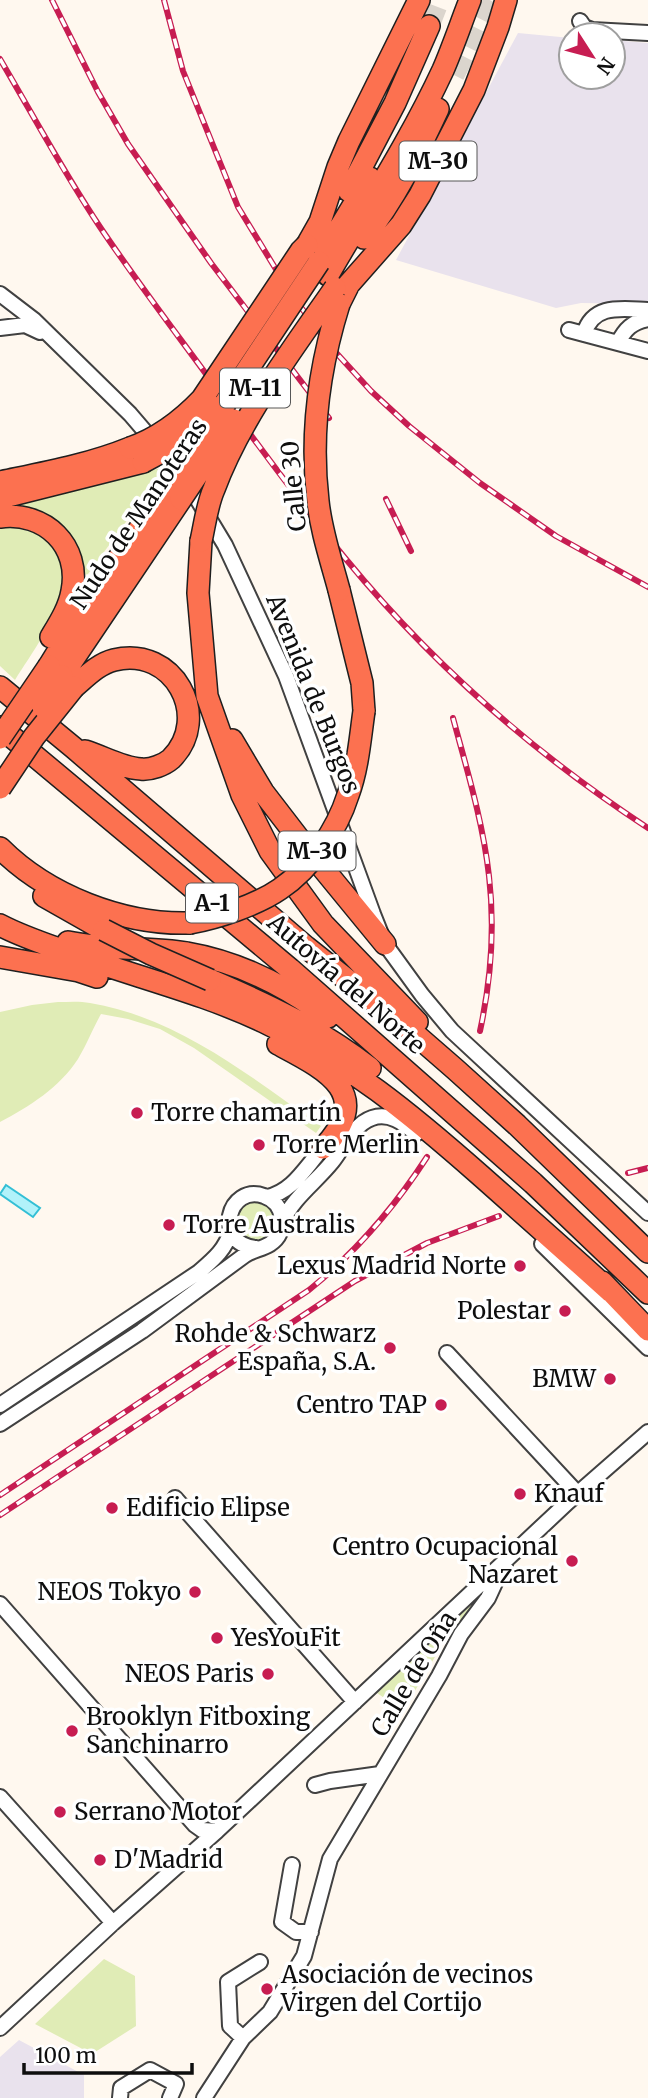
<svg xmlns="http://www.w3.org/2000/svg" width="648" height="2098" viewBox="0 0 648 2098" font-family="Merriweather,serif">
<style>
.industrial{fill:#e9e2ed}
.green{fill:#e0ecb6}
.water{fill:#b1f2fa;stroke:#33bfd5;stroke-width:2}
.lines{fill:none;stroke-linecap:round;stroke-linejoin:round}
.highway-tunnel{stroke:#dbd5cd;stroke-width:21;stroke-dasharray:21 10;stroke-linecap:butt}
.minor-casing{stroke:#414141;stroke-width:18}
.highway-casing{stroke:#1f1f1f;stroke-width:24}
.minor{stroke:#fff;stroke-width:14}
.highway{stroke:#fc7150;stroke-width:21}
.rail-casing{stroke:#c71d52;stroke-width:6}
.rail{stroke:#fff;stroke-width:3.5;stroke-dasharray:10;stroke-linecap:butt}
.highway-bridge-casing{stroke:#1f1f1f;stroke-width:24;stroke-linecap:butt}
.highway-bridge{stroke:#fc7150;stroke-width:21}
.poi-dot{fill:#c71d52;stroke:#fff;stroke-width:2.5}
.labels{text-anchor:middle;stroke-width:7;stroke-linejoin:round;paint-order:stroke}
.shield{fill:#fff;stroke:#565656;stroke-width:2}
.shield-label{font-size:23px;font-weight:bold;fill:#0e0e0e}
.street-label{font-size:24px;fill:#0e0e0e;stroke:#fff}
.poi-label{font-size:24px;fill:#0e0e0e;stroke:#fff;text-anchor:start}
</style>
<rect width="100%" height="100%" fill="#fff8ef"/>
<!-- industrial -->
<path class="industrial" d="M518,33l53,5v39h42v-37l35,3v261l-67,-1 -25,5 -160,-48z
M19,2040l65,35v23h-84v-41z"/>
<!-- green -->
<path class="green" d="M166,467l-78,107 -4,1 -2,-1 -1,-12 -81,-58z
M0,527c39,2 70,14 64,61 -4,26 -34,68 -49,92l-15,-14z
M58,1002c10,0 22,-1 32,1 89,15 159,73 231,123l-5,7 -122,-85 -34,-19 -32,-10 -27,-5c-8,14 -14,30 -23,45 -19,29 -48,47 -78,63v-110l32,-7z
M236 1221a19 19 0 1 1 38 0a19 19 0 1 1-38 0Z
M475,1601l-33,44 -39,66 -26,-18z
M104,1959l31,17 1,50 -44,28 -57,-30z"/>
<!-- water -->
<path class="water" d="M6,1185l34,23 -7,9 -33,-23z"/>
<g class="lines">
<!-- highway-tunnel -->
<path class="highway-tunnel" d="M429,26l10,-26
M454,75l38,-75"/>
<!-- minor casing -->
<g class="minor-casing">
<path id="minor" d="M580,21l4,6 8,3 56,3
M0,294l34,26 96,94 54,63 41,68 61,131 87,238 12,30 37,51 30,36 196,182
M0,328l25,-3 15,7
M569,330l79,21
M584,334c9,-31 38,-25 64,-24
M618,343c7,-14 14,-21 30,-24
M267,1197c26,-5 39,-31 56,-49
M283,1221c10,-23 33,-39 49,-59 11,-14 22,-38 40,-44 17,-6 32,5 44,16
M542,1244l106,104
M447,1353l131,141
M0,1405l199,-133c15,-13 26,-22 32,-41
M0,1424l142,-93 103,-76c8,-5 17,-6 25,-11 19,-12 15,-41 -6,-48 -36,-13 -52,48 -8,52
M175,1498l180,204
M0,1604l195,221 7,5 15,1
M315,1785l15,-4 50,-7
M0,1797l113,126
M292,1865l-10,57 14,10h15
M0,2028l113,-105 104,-92 351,-329 80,-70
M243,2038l-13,-12 -2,-44 32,-20
M120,2098l1,-10 29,-18 26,14 -6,14
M204,2098l39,-60 27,-26 34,-56 26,-97 109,-183 22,-42 27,-36 12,-26 5,-6"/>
</g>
<!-- highway casing -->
<g class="highway-casing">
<path id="highway" d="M349,191l46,-88 34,-77
M364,238c31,-39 53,-84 74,-129
M307,245l13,-23 18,-55 11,-26 70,-141
M319,262l51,-84
M328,275c39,-68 82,-134 115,-205 10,-23 18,-47 27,-70
M339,304l10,-20 52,-59 19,-30 54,-105 24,-63 8,-27
M0,482c43,-9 88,-17 130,-34
M0,498l143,-36
M0,517c45,-6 81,29 72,74 -3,17 -12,31 -21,46
M201,541l-3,52 9,103 35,99 28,56 53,73 94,98
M339,590l23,93 2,28
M49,666l45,-73 76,-107
M62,676l119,-177
M0,687l74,61 232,199 103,82 46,40 62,56 131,127
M74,687c12,-10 24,-23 40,-27 59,-15 99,57 57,99 -7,6 -20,11 -30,10 -19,-1 -37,-12 -56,-18
M0,727l290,242 243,214 115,110
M232,740l31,52 40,52 82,100
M0,848c48,48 123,77 190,75
M44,896l60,34
M0,925c19,10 39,17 59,24 68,26 140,42 205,73 83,39 148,93 216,153 44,39 88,78 131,117
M68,942c40,8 79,5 119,11 52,9 99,33 141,64
M0,957l79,14 18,6
M210,980c59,25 109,49 160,88
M278,1044c47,25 98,49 45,104
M602,1282l46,48"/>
</g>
<!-- minor -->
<use href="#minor" class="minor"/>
<!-- highway -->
<use href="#highway" class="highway"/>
<!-- rail casing -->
<g class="rail-casing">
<path id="rail" d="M52,0l46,92 30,52 83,119 118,155
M164,0l19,71 55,136 53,87 39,52 41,45 38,35 71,57 76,53 92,51
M0,59c33,56 64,114 100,168 41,61 87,120 130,180 38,51 75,102 115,151 86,105 190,196 303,270
M386,499l25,52
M453,718c14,52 30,104 36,158 6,52 2,104 -9,155
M628,1173l20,-5
M0,1495l309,-205c47,-38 85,-82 118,-133
M0,1515l355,-234 72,-38 72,-27"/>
</g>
<!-- rail -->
<use href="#rail" class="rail"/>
<!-- highway-bridge casing -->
<g class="highway-bridge-casing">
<path id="highway-bridge" d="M130,448c29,-10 51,-27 72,-49l99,-148 6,-6
M143,462c29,-15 49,-29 68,-56
M170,486l149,-224
M181,499l53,-79
M201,541c4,-18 6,-36 13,-52 27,-72 78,-139 121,-201
M339,590c-8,-30 -18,-59 -21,-89 -8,-67 1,-133 21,-197
M43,707l19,-31
M0,738l49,-72
M0,788l34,-51 40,-50
M190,923c27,-5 67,-18 90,-34 31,-21 57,-59 68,-94 10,-27 12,-56 16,-84
M104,930l47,24 59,26"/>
</g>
<!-- highway-bridge -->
<use href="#highway-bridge" class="highway-bridge"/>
</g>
<!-- markers -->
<g class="poi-dot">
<circle cx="137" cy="1113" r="7"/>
<circle cx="259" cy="1145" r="7"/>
<circle cx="169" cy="1225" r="7"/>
<circle cx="520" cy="1266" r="7"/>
<circle cx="565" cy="1311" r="7"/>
<circle cx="390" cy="1348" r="7"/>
<circle cx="610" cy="1379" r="7"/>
<circle cx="441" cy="1405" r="7"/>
<circle cx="520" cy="1494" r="7"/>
<circle cx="112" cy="1508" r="7"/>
<circle cx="572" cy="1561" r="7"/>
<circle cx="195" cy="1592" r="7"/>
<circle cx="217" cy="1638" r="7"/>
<circle cx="268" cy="1674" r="7"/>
<circle cx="72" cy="1731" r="7"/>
<circle cx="60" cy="1812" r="7"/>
<circle cx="100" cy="1860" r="7"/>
<circle cx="267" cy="1989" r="7"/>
</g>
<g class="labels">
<!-- shield labels -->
<g class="shield">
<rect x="399.5" y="141.5" width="77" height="39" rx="5"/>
<rect x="220" y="368.5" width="70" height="39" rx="5"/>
<rect x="278.5" y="831.5" width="77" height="39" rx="5"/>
<rect x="186" y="883.5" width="52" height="39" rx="5"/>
</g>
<g class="shield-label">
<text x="438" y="169">M-30</text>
<text x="255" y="396">M-11</text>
<text x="317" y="859">M-30</text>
<text x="212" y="911">A-1</text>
</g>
<!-- street labels -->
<g class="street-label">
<text transform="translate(294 486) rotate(-95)" y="8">Calle 30</text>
<text transform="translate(139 514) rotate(-56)" y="8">Nudo de Manoteras</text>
<text transform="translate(313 694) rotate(68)" y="8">Avenida de Burgos</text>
<text transform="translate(346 984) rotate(41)" y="8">Autovía del Norte</text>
<text transform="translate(414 1674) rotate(-59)" y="8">Calle de Oña</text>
</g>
<!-- poi labels -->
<g class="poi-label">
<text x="151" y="1121">Torre chamartín</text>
<text x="273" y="1153">Torre Merlin</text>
<text x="183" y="1233">Torre Australis</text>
<text x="506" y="1274" text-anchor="end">Lexus Madrid Norte</text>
<text x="551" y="1319" text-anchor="end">Polestar</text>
<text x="376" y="1342" text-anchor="end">Rohde &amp; Schwarz<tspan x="376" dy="28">España, S.A.</tspan></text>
<text x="596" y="1387" text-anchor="end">BMW</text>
<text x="427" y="1413" text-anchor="end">Centro TAP</text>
<text x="534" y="1502">Knauf</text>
<text x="126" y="1516">Edificio Elipse</text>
<text x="558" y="1555" text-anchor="end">Centro Ocupacional<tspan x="558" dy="28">Nazaret</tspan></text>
<text x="181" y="1600" text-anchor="end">NEOS Tokyo</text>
<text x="231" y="1646">YesYouFit</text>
<text x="254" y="1682" text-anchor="end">NEOS Paris</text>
<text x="86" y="1725">Brooklyn Fitboxing<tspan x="86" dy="28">Sanchinarro</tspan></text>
<text x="74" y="1820">Serrano Motor</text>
<text x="114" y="1868">D'Madrid</text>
<text x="281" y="1983">Asociación de vecinos<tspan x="281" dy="28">Virgen del Cortijo</tspan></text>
</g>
</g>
<!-- north arrow -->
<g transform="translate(592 56) rotate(126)"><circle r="33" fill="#ffffff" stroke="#9f9f9f" stroke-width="2"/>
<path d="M0-5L12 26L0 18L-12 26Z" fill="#c71d52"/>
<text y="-10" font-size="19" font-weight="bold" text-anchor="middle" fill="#0e0e0e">N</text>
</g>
<!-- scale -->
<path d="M24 2063v10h168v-10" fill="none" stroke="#0e0e0e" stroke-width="3.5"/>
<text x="35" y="2063" font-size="21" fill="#0e0e0e" stroke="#ffffff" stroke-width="5" paint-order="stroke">100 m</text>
</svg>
